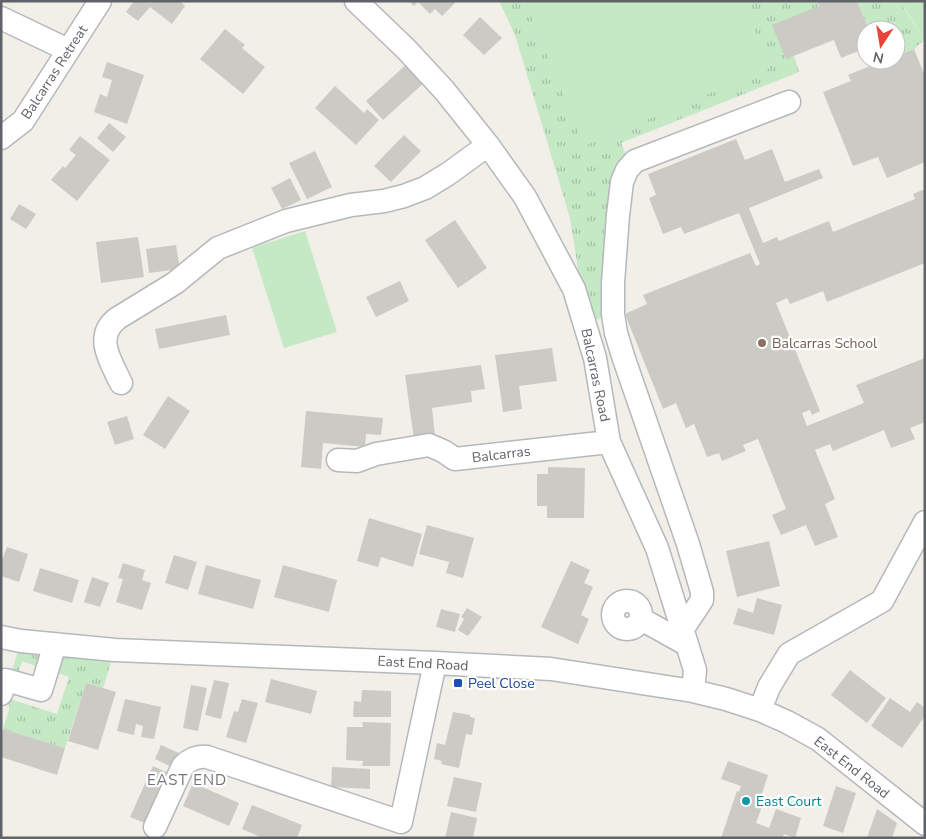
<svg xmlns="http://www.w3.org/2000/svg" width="926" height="839" viewBox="0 0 926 839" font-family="'Nunito Sans',sans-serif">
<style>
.grass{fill:url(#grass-tufts)}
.pitch{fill:#c5e8c5}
.building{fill:#cccac5}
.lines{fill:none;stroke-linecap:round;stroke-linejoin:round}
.minor-casing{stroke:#b5b8bc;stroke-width:25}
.minor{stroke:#fff;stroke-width:22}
.education-dot{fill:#8d6e63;stroke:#fff;stroke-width:2}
.transit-dot{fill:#1a4fb4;stroke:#fff;stroke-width:2}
.culture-dot{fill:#0f9aa8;stroke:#fff;stroke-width:2}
.labels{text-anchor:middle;stroke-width:4.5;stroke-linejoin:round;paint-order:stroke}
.street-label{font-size:14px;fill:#5f6368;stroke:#fff}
.education-label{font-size:14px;fill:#785e54;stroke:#fff;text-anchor:start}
.transit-label{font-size:14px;fill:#164399;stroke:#fff;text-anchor:start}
.culture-label{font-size:14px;fill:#0d838f;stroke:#fff;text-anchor:start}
.neighbourhood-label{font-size:15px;letter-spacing:1px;fill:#70757a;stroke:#fff}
</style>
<defs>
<pattern id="grass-tufts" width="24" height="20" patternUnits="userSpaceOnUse" patternTransform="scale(1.25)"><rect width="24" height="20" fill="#c5e8c5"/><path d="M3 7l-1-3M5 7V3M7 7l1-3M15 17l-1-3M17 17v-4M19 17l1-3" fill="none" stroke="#a3c0a4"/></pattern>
</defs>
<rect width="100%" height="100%" fill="#f1efe8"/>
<!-- grass -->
<path class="grass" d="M499,1h318l2,5 -33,53 8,-3 5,16 -178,71 10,23 -18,148 -20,7 -12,-33 -11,-70 -55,-183z
M857,1h50l-5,4 22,35 -10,9 -18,7v-26h-27z
M21,641l26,2 -8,24 -17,-6 -12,38 47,15 12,-37 -17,-6 8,-26 55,5 -12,38 -17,-5 -21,65 -62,-19 7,-23 -8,-3z"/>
<!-- pitch -->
<path class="pitch" d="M525,1h218l27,67 -186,78z
M907,1h18v40l-23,-37z
M305,231l32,101 -53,16 -32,-100z"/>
<!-- building -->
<path class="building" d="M134,1h46l5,5 -13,18 -22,-17 -12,14 -12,-9z
M409,1h44l2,2 -13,13 -7,-7 -5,5 -12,-12 -4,4z
M817,1h40l12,29h-3v18l-25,10 -7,-18 -48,19 -14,-34 47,-19z
M480,17l22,21 -18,17 -21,-20z
M225,29l20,16 -3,3 23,19 -22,27 -43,-35z
M914,49l11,27v86l-38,16 -9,-21 -25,9 -30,-74 28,-11 -3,-6 37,-15h11v-4z
M107,62l37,13 -17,49 -33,-12 6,-18 7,3 5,-17 -10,-3z
M408,63l17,19 -42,38 -17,-19z
M335,86l29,27 3,-4 12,11 -23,25 -41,-37z
M109,123l17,14 -13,15 -16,-14z
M404,135l17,16 -30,31 -17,-16z
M80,136l30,24 -33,41 -26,-21 12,-14 2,2 11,-13 -7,-5z
M736,139l9,21 27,-11 13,33 34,-13 4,9 -74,30 14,35 14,-6 2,4 50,-20 4,11 82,-33 -2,-5 12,-5v74l-98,39 -4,-11 -33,13 -3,-6 -11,5 44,108 -8,4 -2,-5 -8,3 5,13 57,-23 -8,-18 69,-27v64l-15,6 5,11 -24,9 -7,-18 -51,21 -3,-7 -15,6 20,49 -10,5 13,33 -23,9 -9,-21 -25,10 -9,-20 14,-6 -28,-70 -15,6 3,6 -24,10 -3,-8 -12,4 -13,-33 -8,4 -10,-25 -13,6 -38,-95 22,-10 -4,-9 107,-42 6,13 4,-2 -21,-51 -55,21 -3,-7 -18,7 -14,-36 7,-3 -8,-21z
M315,151l17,36 -25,12 -18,-36z
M290,178l11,22 -19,9 -11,-21z
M19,204l17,10 -10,15 -16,-10z
M455,220l32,48 -29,20 -33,-48z
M138,237l6,40 -43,6 -5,-41z
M176,245l4,24 -31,4 -3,-24z
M400,281l9,20 -33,16 -10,-20z
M226,315l4,20 -71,14 -4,-20z
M552,348l5,33 -38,5 3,23 -19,3 -8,-57z
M481,365l4,24 -14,2 1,11 -40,6 3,28 -21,3 -9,-64z
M168,396l22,15 -25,38 -22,-14z
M306,411l77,7 -2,17 -15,-1 -1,13 -42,-4 -2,26 -20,-2z
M127,416l7,23 -19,6 -8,-23z
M548,467l37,1 -1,50h-37v-12h-10v-32h11z
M369,518l53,16 -9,33 -32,-10 -3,10 -21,-6z
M427,525l47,13 -11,40 -17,-5 3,-11 -30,-8z
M769,541l11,45 -43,11 -11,-46z
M7,547l21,7 -9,28 -18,-6v-13z
M174,555l23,7 -9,28 -23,-7z
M571,561l19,9 -6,13 9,4 -12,28 8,4 -11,25 -37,-17z
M123,563l22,7 -3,10 9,3 -9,27 -26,-8 7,-23 -5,-1z
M206,565l55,15 -8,29 -55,-15z
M283,565l54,15 -8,32 -55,-15z
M40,568l39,12 -7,23 -39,-12z
M92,577l17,6 -9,24 -16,-5z
M757,598l25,7 -8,30 -41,-11 5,-16 15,5z
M467,608l15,9 -14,19 -10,-6 6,-11 -3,-2z
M441,609l19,5 -5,18 -19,-5z
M850,670l36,28 -19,25 -36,-28z
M271,679l46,12 -6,23 -46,-12z
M214,680l15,3 -8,36 -16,-4z
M86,683l30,9 -18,58 -30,-9z
M191,685l16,3 -9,43 -15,-3z
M362,690l29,1v26h-38l1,-16 7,1z
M890,698l20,14 7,-10 8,6v8l-23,32 -31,-22z
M125,699l36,8 -7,32 -13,-2 2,-11 -7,-2 -2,11 -17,-4z
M242,699l16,4 -12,40 -20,-6 8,-26 4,1z
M453,712l17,3v2l5,1 -3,17 -6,-1 -7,34 -18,-4 1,-3 -8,-2 3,-16 8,2z
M362,722l29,1 -1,43h-28l1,-5 -17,-1 1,-33h16z
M3,729l62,19 -8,27 -56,-18v-22z
M161,745l18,8 -7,14 -17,-8z
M728,761l40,14 -9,28 4,1 -7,19 13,5 7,-19 25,9 -6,20 -11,-4 -2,4h-61l16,-47 2,1 2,-6 -20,-7z
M153,766l17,8 -23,50 -17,-7z
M332,767l38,2v20l-39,-2z
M454,777l28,6 -6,29 -29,-6z
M193,783l46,20 -10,23 -46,-20z
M836,786l20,7 -13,40 -20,-7z
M252,805l50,20 -5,13h-34l-21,-9z
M877,809l20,14 -5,15h-25z
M451,812l26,6 -4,20h-28z"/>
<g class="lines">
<!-- minor casing -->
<g class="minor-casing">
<path id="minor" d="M356,1l50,48 38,41 44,55 37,52 49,92 21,69 14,84 48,106 38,122 -2,21
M1,18l67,32
M1,138l22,-17 77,-120
M121,383c-10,-21 -28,-47 -3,-65l57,-35 43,-35 68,-27 65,-16 33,-4 20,-5 21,-8 23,-14 40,-29
M338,460l19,1 19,-7 53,-9 14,6 12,8 154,-17
M613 615a14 14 0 1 1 28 0a14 14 0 1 1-28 0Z
M641,619l45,25
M682,630l20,-30v-8l-14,-48 -65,-188 -7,-23 -3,-19v-31l5,-68 4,-33 5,-12 8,-9 154,-59
M1,637l20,4 94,9 320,13 116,6 142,22 33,8 34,11 27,12 31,17 107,85
M1,694l5,-14 35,10 14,-46
M760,710l9,-23 20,-33 93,-53 43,-79
M155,827l28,-61c7,-7 14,-10 24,-9l194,65 34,-159"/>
</g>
<!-- minor -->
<use href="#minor" class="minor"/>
</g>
<!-- markers -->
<circle class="education-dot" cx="762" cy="343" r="5"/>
<rect class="transit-dot" x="453" y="678" width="10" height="10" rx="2.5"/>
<circle class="culture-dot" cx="746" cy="801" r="5"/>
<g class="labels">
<!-- street labels -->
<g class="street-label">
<text transform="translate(54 72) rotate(-57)" y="5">Balcarras Retreat</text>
<text transform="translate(596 375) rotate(78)" y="5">Balcarras Road</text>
<text transform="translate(501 454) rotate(-7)" y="5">Balcarras</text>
<text transform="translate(423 663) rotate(3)" y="5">East End Road</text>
<text transform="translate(852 767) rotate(38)" y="5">East End Road</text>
</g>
<!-- education labels -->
<g class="education-label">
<text x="772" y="348">Balcarras School</text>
</g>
<!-- transit labels -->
<g class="transit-label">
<text x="468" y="688">Peel Close</text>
</g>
<!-- culture labels -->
<g class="culture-label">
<text x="756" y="806">East Court</text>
</g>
<!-- neighbourhood labels -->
<g class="neighbourhood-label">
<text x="187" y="785">EAST END</text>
</g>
</g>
<!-- border -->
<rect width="926" height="839" fill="none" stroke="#5f6368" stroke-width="5"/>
<!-- north arrow -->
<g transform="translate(881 45) rotate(192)"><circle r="24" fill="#ffffff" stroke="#bfc1c3"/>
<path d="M0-4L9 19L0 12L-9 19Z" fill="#ea4335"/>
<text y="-8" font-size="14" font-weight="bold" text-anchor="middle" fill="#5f6368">N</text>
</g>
</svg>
